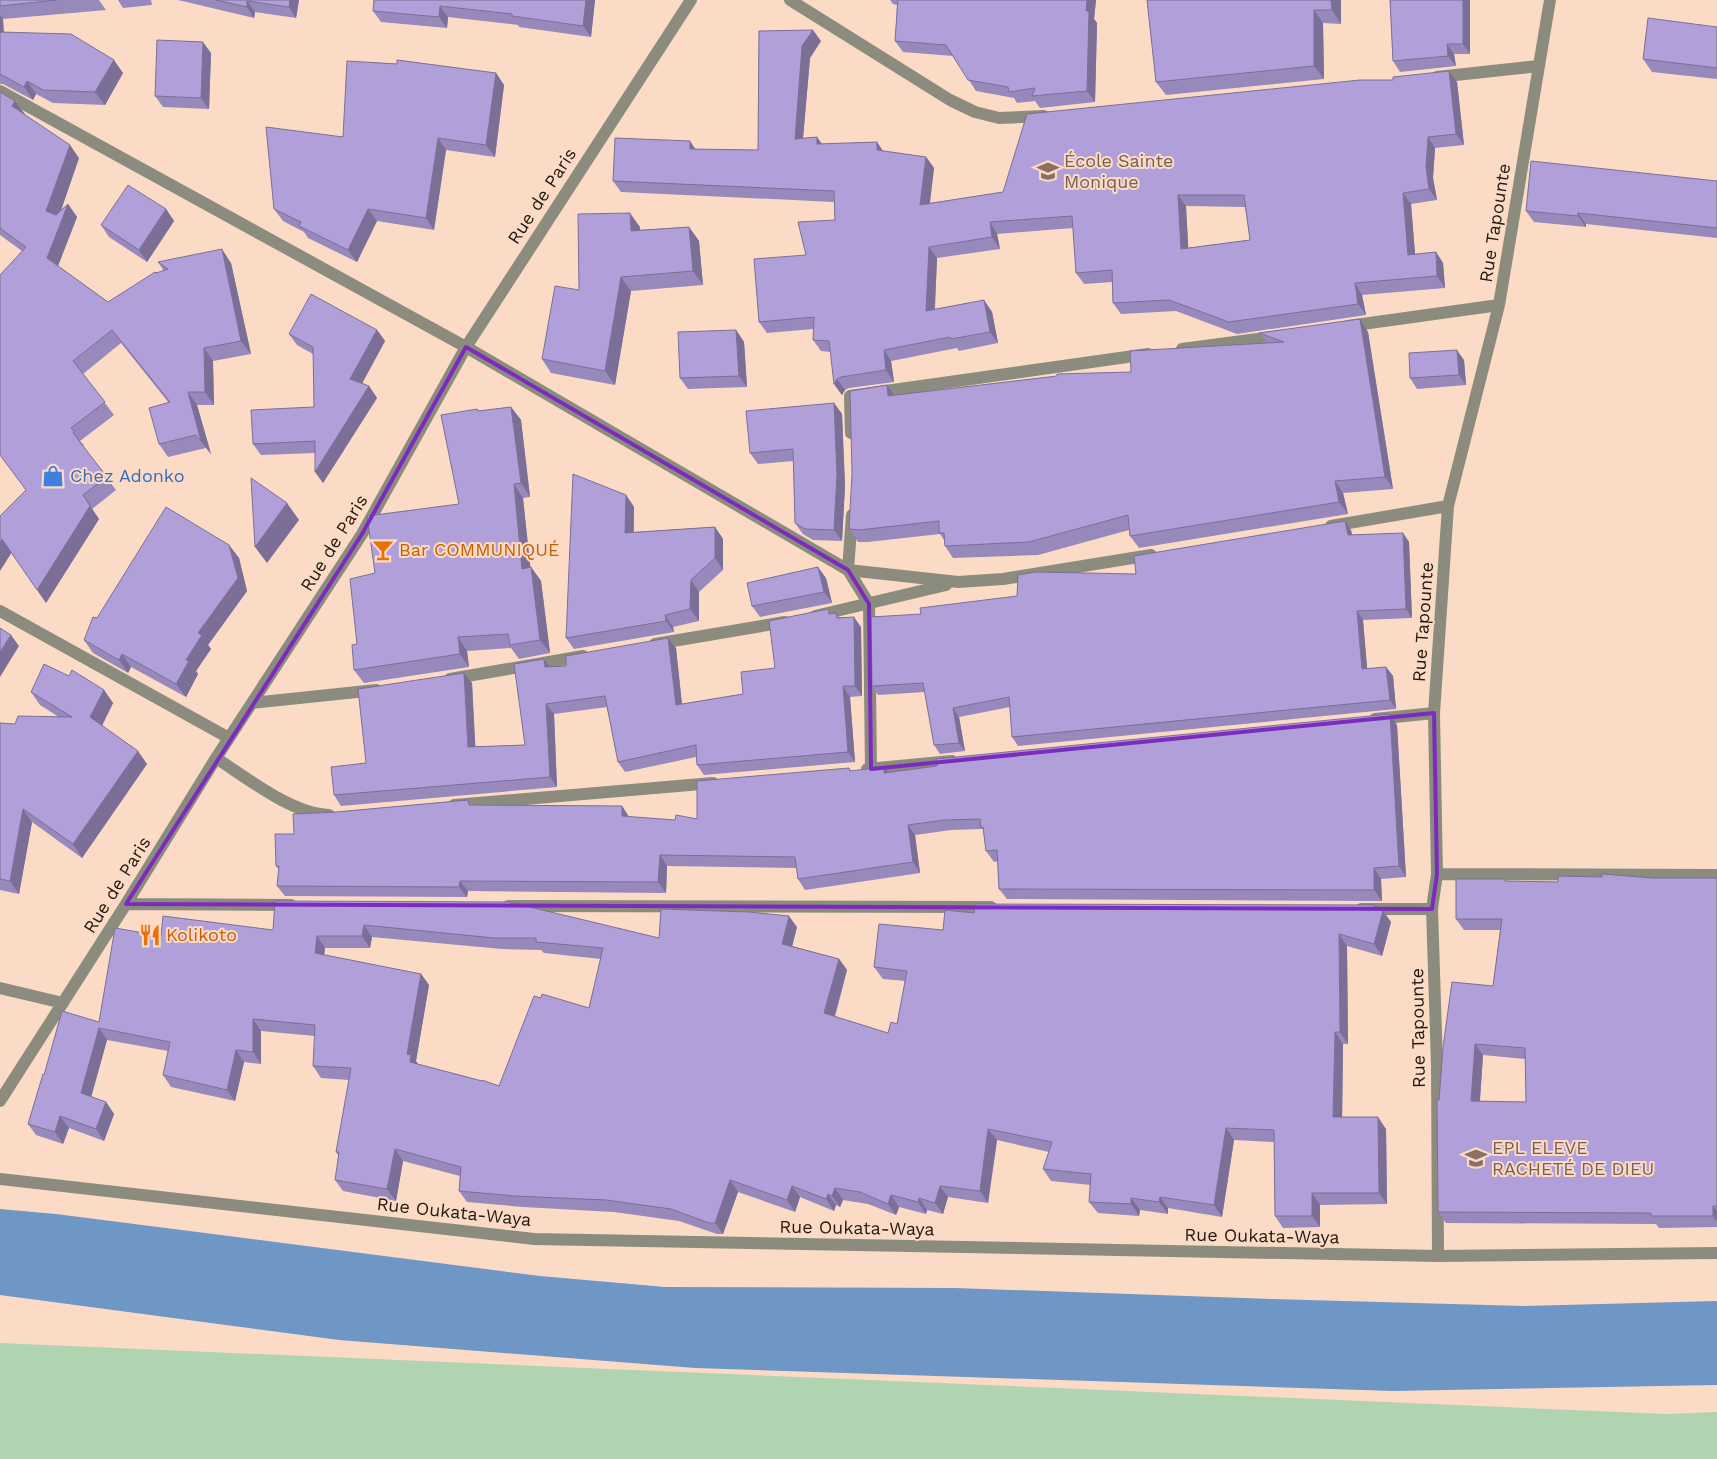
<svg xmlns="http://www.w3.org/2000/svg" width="1717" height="1459" viewBox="0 0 1717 1459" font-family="'Work Sans',sans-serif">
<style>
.green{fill:#b0d4b1}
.water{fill:#6e97c6}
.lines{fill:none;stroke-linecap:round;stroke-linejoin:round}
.minor{stroke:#8b8c7e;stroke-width:12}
.wall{fill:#9789bb;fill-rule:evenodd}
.shaded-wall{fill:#7b6f98}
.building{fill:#b09fd9;stroke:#7b6f98;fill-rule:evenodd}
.marked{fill:none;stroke:#7b2cbf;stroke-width:4;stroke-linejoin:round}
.labels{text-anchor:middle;stroke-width:4;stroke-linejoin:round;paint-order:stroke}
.education-label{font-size:18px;fill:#785e54;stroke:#fcdbc6;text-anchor:start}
.street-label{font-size:18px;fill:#241912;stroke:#fcdbc6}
.shop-label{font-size:18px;fill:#366cbe;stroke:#fcdbc6;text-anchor:start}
.food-label{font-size:18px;fill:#c56008;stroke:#fcdbc6;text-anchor:start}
</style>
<rect width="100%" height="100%" fill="#fcdbc6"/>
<!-- green -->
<path class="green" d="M0,1343l1667,71 50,-2v47h-1717z"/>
<!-- water -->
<path class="water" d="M0,1209l56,5 484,62 125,11 290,1 317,11 252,7 193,-5v84l-324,6 -698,-23 -356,-28 -339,-45z"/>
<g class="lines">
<!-- minor -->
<path class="minor" d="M790,0l160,100 25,12 24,6 45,-2
M1437,77l102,-11
M0,91l466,256 382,223 110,12 45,-3 148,-24
M1348,326l151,-21
M1182,349l97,-13
M851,433l-1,-37 298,-42
M852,515l-4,55 21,34 2,165
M1331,526l117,-20
M0,611l229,127
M815,616l131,-31
M655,644l130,-22
M450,679l133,-23
M252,703l124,-13
M1375,719l59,-6
M216,758c31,20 76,56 113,57
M867,769l85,-8
M454,805l259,-22
M1437,874l280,1
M126,904l165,1
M508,906l483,1
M1361,909h71
M0,988l63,15
M0,1101l126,-197 90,-146 146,-224 104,-187 225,-347
M0,1179l534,60 904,17 279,-3
M1438,1256l-1,-191 -5,-156 5,-35 -3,-161 14,-207 51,-201 51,-305"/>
</g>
<!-- wall -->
<path class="wall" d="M0,0h99l7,10 -103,9 1,13 119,41 -18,32 -52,-2 -17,-9 -3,6 -30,-16h-3z
M118,0h33l1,5 -29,3z
M178,0h121l-3,18 -41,-6 -1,6z
M374,0h221l-4,37 -72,-10 -1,-2 -70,-8 -1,11 -66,-6 -8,-11z
M890,0h206l-2,19 3,4 -2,79 -55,6 -5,-7 -18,2 -3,-5 -38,-7 -23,-35 -50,-4 -8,-11 2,-36 -4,-1z
M1147,0h194v24l-18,-1 1,56 -158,16 -10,-13z
M1390,0h80v54h-16l2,12 -56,6 -7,-11z
M1717,27v52l-65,-7 -9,-13z
M759,31l62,10 -11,17 -7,80 14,-1 5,7 55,-2 6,9 43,6 8,11 -4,35 73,-11 454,-110 7,63 -29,3 -2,30 4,22 -26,4 4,50 21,-2 7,11 2,25 -83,7 4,20 -129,19 -61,-23 -55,3 -8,-11 -1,-21 -28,2 -8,-11 -3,-45 -76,6 3,15 -63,9 -2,51 49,-9 8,12 6,31 -39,8 -2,-3 -66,13 3,21 -45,6 -4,2 -3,5 -8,-11 -3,-32 -10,-1 -8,-11v-11l-46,4 -8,-11 47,-67 29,-35 -1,-18 -213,-10 -8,-11 82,-32 63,1zM1186,206l59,1 5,33 -62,8z
M211,53l-2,56 -46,-2 -8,-11z
M496,73l8,12 -9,72 -49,-7 -12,80 -57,-9 -20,41 -49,-24 -4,-6 -21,-11 -9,-12 69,-72z
M0,92l15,9 9,13 55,44 -18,52 7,-6 9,13 -19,49 50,36 48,-29 8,-2 -6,-9 73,1 20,91 -38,7 1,44h-17l14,49 -5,-6 -38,9 -9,-13 10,-41 -48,-60 -38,31 31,41 -34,26 4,4 -1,1 33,44 -24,19 7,10 -53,84 -20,-113 -4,-239 -22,-16z
M1717,181v57l-131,-14v3l-52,-5 -8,-11z
M166,209l8,12 -27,41 -38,-25 -8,-12z
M640,227v3l49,-3 10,14 4,44 -72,6 -16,94 -64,-12 -9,-14 37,-69z
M377,330l8,11 -23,42 7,3 8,12 -54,85 -8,-30 -54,2 -8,-11 61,-37 -1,-53 -16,-9 -8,-11z
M736,330l8,12 3,45 -59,2 -8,-11z
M1368,332l25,157 -50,4 5,21 -209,34 -9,-12 -1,-6 -91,25 -85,3 -8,-12 -1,-6 -4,-6 -72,8h-10l-9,-13 45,-134 237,-23 136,-29 -8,-10z
M1464,360l2,25 -49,4 -7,-11z
M834,403l8,11 3,72 -3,55 -29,-1 -10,-6 -8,-11 -2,-62 -35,3 -8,-11z
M511,407l10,13 9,77 -7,1 7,69h1l10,14 9,72 -31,6 -8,-11 -44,3 2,16 -105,16 -10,-13 3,-26 18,-71 84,-69 18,-95 2,2z
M626,495l8,12v25l81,-5 8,12v31l-24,22v29l-26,6 1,5 -100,17 -8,-11z
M1351,530l1,5 51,-2 6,9 3,76 -49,2 4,49 19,-2 7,9 3,33 -378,37 -6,-9 -2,-30 -51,10 6,34 -25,3 -6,-9 -9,-53 -47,3 -6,-9 49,-72 215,-40z
M229,545l10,13 8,33 -39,54 3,4 -15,22 2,3 -12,23 -55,-30 -3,6 -35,-20 -9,-13 13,-22z
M826,578l6,25 -72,14 -8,-11z
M828,609l3,4 30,14 1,69 -12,1 5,65 -151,13 -7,-10 -1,-8 -71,15 -7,-10 -11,-55 -53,7 3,73 -216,19 -7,-11 32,-32 106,-80 3,64 50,-2 25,-79h16l110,-18 6,56 61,-10 32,-26z
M69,676l35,14 9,13 -11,22 45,39 -65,94 -50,-36 -13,72 -19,-4v-167l15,1 44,-7 -19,-12 -9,-13z
M1397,725l9,152 -25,2 1,22 -375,-2 -8,-10 -1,-28 -4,1 -8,-11 -3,-22 -32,1 -36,5 5,38 -115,17 -7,-11 -1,-11 -130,-2 -1,27 -198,-2 -1,6 -182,-1 -8,-10 2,-16 -3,-4 18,-32 42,-22 132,-12 4,5 150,1 7,11 46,3 22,-1 152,-51 2,3 37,2z
M1653,878h64v349l-58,1 -3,-4 -210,-1 -8,-11 1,-112 54,-114 7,-56h-36l-8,-11 49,-40 1,2 52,1zM1483,1055l42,4 1,43 -46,-1z
M275,901l384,37 138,-11 -5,19 47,13 8,11 -12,47 53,16 9,-9 8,-43 -22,-2 -9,-12 100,-54 400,-8 2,4 7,2 8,11 -9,34 -35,-10 1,98h-5l-1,73 44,12 1,75 -67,1v22l-37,1 -8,-12 -1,-74 -40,-2 -12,77 -54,-9v6l-28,-4 -1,6 -41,-3 -9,-11 2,-17 -40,-4 -8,-12 6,-17 -52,-12 -9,63 -40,-6 -5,17 -16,-4 -1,4 -27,-7 -3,8 -28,-11 -25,-4 -3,7 -4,-2 -2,6 -34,-14 -5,15 -57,-20 -15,42h-6l-38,-13 -65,-9 -91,-5 -56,-5 -8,-11 1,-15 -57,-15 -7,40 -53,-10 -8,-11 4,-23 -3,-5 13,-72 -28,-2 -8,-12 2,-30 -54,-5v33l-17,-2 -9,39 -64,-14 -8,-12 5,-24 -61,-11 -16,57 15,5 8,12 -10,27 -35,-13 -6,16 -27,-9 -8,-11 16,-49 55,-53 62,-86 112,-6zM372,937l130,12 39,1 3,3 57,6 -12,49 -90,78 -81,-22 -2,-3 13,-76 -8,-11 -97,-19 1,-7h45z"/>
<!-- shaded-wall -->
<path class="shaded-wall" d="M290,0h9l-3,18 -7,-11z
M586,0h9l-4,37 -8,-11z
M1087,0h9l-2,19 3,4 -2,79 -8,-11 -1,-80z
M1331,0h10v24l-9,-14z
M1463,0h7v54l-7,-10z
M247,1l8,11 -1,6 -7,-11z
M440,6l8,11 -1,11 -8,-11z
M1314,10l9,13 1,56 -10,-13z
M0,15l3,4 1,26 -4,-6z
M813,30l8,11 -11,17 -8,92 -7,-11 7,-93z
M203,42l8,11 -2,56 -8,-11z
M1447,44l7,10 2,12 -8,-10z
M114,60l9,13 -18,32 -10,-13z
M1449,71l8,11 7,63 -8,-11z
M496,73l8,12 -9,72 -9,-12z
M27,81l9,13 -3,6 -9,-13z
M15,101l10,13 -4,5 -9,-13z
M817,137l8,12 -8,-5z
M1428,137l7,11 -2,30 4,22 -8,-11 -3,-22z
M438,138l8,12 -12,80 -8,-12z
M690,141l8,12 -8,-4z
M877,142l7,11 -7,-3z
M70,145l9,13 -23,67 -10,-14z
M926,157l8,11 -6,48 -8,-11z
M1403,193l8,11 5,62 -8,-11z
M1178,195l8,11 3,54 -8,-11z
M68,204l9,13 -21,54 -9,-13z
M166,209l8,12 -27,41 -8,-12z
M368,209l9,12 -20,41 -9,-12z
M630,213l10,14 1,18 -10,-14z
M1578,213l8,11v3l-8,-11z
M990,222l7,12 3,15 -8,-12z
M689,227l10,14 4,44 -10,-14z
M929,247l8,11 -3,64 -8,-11z
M222,249l9,14 20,91 -10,-13z
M1436,252l7,11 2,25 -8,-12z
M621,277l10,14 -16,94 -10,-14z
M1355,283l7,12 4,20 -8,-11z
M984,300l8,12 6,31 -8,-11z
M1360,319l8,13 25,157 -8,-12z
M377,330l8,11 -27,50 -8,-12z
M736,330l8,12 3,45 -8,-11z
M204,348l9,13 1,44 -9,-13z
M884,350l7,11 3,21 -8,-12z
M1457,350l7,10 2,25 -7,-10z
M837,379l8,11 -3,5 -8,-11z
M887,385l9,13 -8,-2z
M369,386l8,12 -54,85 -8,-11z
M188,392l9,13 14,49 -10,-13z
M834,403l8,11 3,72 -3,55 -8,-11z
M511,407l10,13 9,77 -9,-14z
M1335,481l8,12 5,21 -9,-12z
M514,484l9,14 9,84 -10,-13z
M83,495l16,24 -53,84 -9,-13z
M626,495l8,12 -1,37 -8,-11z
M287,503l12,17 -32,43 -12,-16z
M1345,521l6,9 3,14 -6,-9z
M715,527l8,12v31l-8,-12z
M1403,533l6,9 3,76 -6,-9z
M2,539l10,13 -12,19v-28z
M229,545l10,13 8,33 -39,54 3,4 -15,22 2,3 -12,23 -10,-13 10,-24 12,-27z
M531,567l10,14 9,72 -10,-13z
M818,567l8,11 6,25 -8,-11z
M691,580l8,12v29l-9,-12z
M1357,611l6,9 5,58 -6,-9z
M665,615l8,12 1,5 -8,-11z
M854,617l7,10 1,69 -7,-10z
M11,635l8,11 -19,31v-25z
M458,637l9,14 2,16 -9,-13z
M668,638l8,10 7,67 -7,-10z
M122,654l9,13 -3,6 -9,-13z
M544,659l8,11 -7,-3z
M1386,667l7,9 3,33 -6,-9z
M464,673l8,10 4,75 -8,-11z
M843,686l7,11 5,65 -7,-10z
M104,690l9,13 -13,27 -10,-13z
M546,704l8,10 3,73 -7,-10z
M953,708l6,9 6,34 -6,-8z
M1390,714l7,11 9,152 -7,-11z
M138,751l9,13 -65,94 -9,-14z
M884,767l7,10 -7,-4z
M622,806l7,11 -7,-1z
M23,809l9,13 -13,72 -9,-13z
M908,825l7,10 5,38 -7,-11z
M660,855l7,11 -1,27 -8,-11z
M1374,868l7,11 1,22 -8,-11z
M460,881l8,10 -1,6 -8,-10z
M1374,905l7,11 2,-5 8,11 -9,34 -8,-12z
M789,916l8,11 -7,28 -8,-11z
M364,925l8,12 -2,11 -8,-12z
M1339,934l8,12 1,98 -8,-12z
M317,936l8,12 -2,17 -8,-12z
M839,959l8,11 -15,55 -8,-12z
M421,974l8,11 -13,76 3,5 -9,-4 -3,-8z
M253,1019l8,12v33l-8,-12z
M99,1028l8,12 -18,65 -8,-12z
M1335,1032l8,12 -1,85 -9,-12z
M1475,1044l8,11 -4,57 -8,-11z
M236,1050l8,12 -9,39 -8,-11z
M106,1102l8,12 -10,27 -8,-12z
M60,1116l9,12 -6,16 -8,-12z
M1378,1117l8,12 1,75 -8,-11z
M1226,1128l8,12 -12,77 -8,-12z
M988,1129l9,11 -9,63 -8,-12z
M395,1149l8,12 -7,40 -9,-12z
M730,1180l8,12 -15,42 -8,-11z
M792,1186l8,11 -5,15 -8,-12z
M940,1186l8,11 -5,17 -8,-11z
M835,1188l8,12 -3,7 -8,-11z
M1312,1193l8,12v22l-8,-11z
M828,1194l8,11 -2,6 -8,-12z
M891,1195l8,12 -3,8 -8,-11z
M1160,1197l8,11v6l-9,-12z
M919,1198l8,12 -1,4 -8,-12z
M1131,1198l9,12 -1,6 -8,-12z
M1713,1206l4,5v10l-4,-5z"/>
<!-- building -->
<path class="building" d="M0,0h57l-57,6z
M216,0h74l-1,7 -42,-6v6z
M374,0h212l-3,26 -71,-10v-2l-72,-8 -1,11 -66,-6z
M898,0h189l-1,11h3l-2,80 -55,5 3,-8 -26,4 -1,-5 -40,-7 -22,-35 -51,-4z
M1147,0h184l1,10h-18v56l-158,16z
M1390,0h73v44h-16l1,12 -55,5z
M1648,18l69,9v41l-74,-9z
M813,30l-11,16 -7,93 22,-2v7l60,-2v8l49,7 -6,48 83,-13 24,-78 333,-34h33v-3l56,-6 7,63 -28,3 -2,30 3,22 -26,4 5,62 28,-3 1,24 -82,7 3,21 -129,18 -60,-22 -56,3 -1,-33 -36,3 -4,-57 -82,6 2,15 -63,10 -3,64 58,-11 6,32 -39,7 -1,-2 -66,13 2,20 -45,7 -4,2 -3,5 -5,-43 -16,-1 1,-23 -55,5 -5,-63 52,-4 -8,-33 37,-2 -1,-29 -221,-10 2,-43 75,3v8l68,1 1,-119zM1178,195h66l6,45 -69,9z
M0,32l71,2 43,26 -19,32 -52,-2 -16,-9 -3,6 -24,-13z
M157,40l46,2 -2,56 -46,-2z
M397,60l99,13 -10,72 -48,-7 -12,80 -58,-9 -20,41 -49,-24 2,-4 -27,-13 -8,-82 77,10 4,-76 50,3z
M0,92l15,9 -3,5 58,39 -24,66 10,4 12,-11 -21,54 61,44 47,-30 1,1 12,-4 -10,-7 64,-13 19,92 -37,7 1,44h-17l13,49 -5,-6 -37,9 -10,-36 21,-6 -58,-72 -39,31 32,41 -34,26 3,4 -1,1 34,44 -24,18 7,11 -53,84 -35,-51 -2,4v-27l26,-26 -26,-35v-180l26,-28 -26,-19z
M1531,161l186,20v47l-139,-15v3l-52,-5z
M128,185l38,24 -27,41 -38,-25z
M630,213l1,18 58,-4 4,44 -72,6 -16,94 -63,-12 13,-73 24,4 -1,-76z
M311,294l66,36 -27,49 19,7 -54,86v-31l-62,3 -2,-34 63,-3 -1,-60 -24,-13z
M1360,319l25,158 -50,4 4,21 -209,34 -2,-21 -99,27 -84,4 -1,-13h-5v-12l-80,9 -10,-1 3,-56 -2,-82 37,-6 1,11 169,-20v-2l74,-2 -1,-21 154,-9 -25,-9z
M736,330l3,46 -59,2 -2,-46z
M1457,350l2,25 -49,3 -1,-25z
M834,403l3,71 -3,56 -29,-1 -10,-6 -2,-74 -43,4 -4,-42z
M511,407l10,76 -7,1 8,85 9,-2 9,73 -30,5 -2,-11 -50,3 2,17 -106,16 -2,-25 5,-1 -7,-65 25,-6 -8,-57 92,-12 -18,-89 36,-6 1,2z
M573,474l53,21 -1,38 90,-6v31l-24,22 -1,29 -25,6 1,6 -100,17z
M251,478l36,25 -32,44z
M166,507l63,38 9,33 -40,55 4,2 -16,25 3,1 -13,23 -54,-30 -3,6 -35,-20 9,-23 4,1z
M1345,521l3,14 55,-2 3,76 -49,2 5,58 24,-2 4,33 -378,37 -3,-40 -56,11 6,35 -25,2 -11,-62 -51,3 -1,-69 50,-3 -1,-6 97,-12 1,-21 18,-3 100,2 -2,-18z
M818,567l6,25 -72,14 -5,-23z
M828,609l1,5 7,-1 1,5 17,-1 1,69h-12l5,66 -151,13 -1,-20 -78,17 -13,-66 -59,8 4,73 -216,18 -3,-28 35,-4 -8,-74 106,-16 4,74 57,-2 -11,-81 30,-5 1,8 21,-1v-10l102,-18 8,67 67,-11 -2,-22 34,-4 -6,-47z
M0,628l11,7 -11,17z
M44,664l25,12 3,-6 32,20 -14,27 48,34 -65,93 -50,-35 -13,72 -10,-2v-156l15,1 3,-8 54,1 -41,-25z
M1390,714l9,152 -25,2v22l-375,-1 -2,-39 -11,1 -3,-24h-2l-1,-8 -36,1 -36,5 5,37 -115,17 -3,-22 -135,-2 -2,27 -198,-1 -1,6 -182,-1 2,-20h-3l-1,-32h19l-1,-20 43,-2 132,-12 1,5 153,1v10l53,4 1,-5 21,4v-38l152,-13 1,3 34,-4v6l53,-7 -1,-7z
M1602,874l51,4h64v328h-4v10h-62v-3l-213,-1 -1,-112h2l4,-53 9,-65 41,4 9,-67h-46v-40h49v2l53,1v-6l44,1zM1475,1044l50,4 1,54 -55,-1z
M275,901l234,1 150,36 2,-29 88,3 40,4 -7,28 57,15 -15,54 64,20 3,-11 6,2 10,-53 -33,-4 5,-43 64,6 2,-20 29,3 1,-9 399,1v3l9,3 -9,33 -35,-10 1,98h-5l-2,85h45l1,76h-67v23h-37l-1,-86 -48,-2 -12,77 -54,-8 -1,5 -28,-4v6l-42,-2 2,-28 -48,-5 9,-27 -64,-13 -8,62 -40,-5 -5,17 -16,-5 -1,4 -27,-7 -3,9 -28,-12 -25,-4 -3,8 -4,-2 -2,5 -34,-13 -5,14 -57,-20 -15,43h-6l-38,-14 -65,-9 -91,-4 -56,-5 2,-24 -66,-18 -8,40 -52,-9 4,-28h-3l15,-84 -38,-2 2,-41 -62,-6v33l-17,-2 -9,40 -64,-15 7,-33 -71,-14 -18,65 25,9 -10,27 -36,-13 -5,16 -27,-8 15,-50 1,1 18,-64 37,11 16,-94 46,8 2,-20 110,14zM364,925l130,13h42v4l67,6 -14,60 -47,-14 -1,4 -7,-2 -35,90 -17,-6v1l-72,-19 1,-7 -4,-1 14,-80 -106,-21 2,-17h45z"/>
<!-- marked area -->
<path class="marked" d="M466,347l382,223 21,34 2,165 563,-56 3,161 -5,35 -1306,-5 236,-370z"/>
<!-- icons -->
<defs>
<g id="school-bare" transform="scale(1.725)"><path d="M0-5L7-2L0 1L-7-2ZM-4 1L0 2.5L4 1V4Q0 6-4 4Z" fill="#8d6e63" stroke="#fcdbc6" stroke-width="2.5" paint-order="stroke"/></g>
<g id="shop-bare" transform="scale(1.725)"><path d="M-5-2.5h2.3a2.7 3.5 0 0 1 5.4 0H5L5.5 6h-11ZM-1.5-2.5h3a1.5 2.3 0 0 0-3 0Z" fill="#3f7fe0" stroke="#fcdbc6" stroke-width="2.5" paint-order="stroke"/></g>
<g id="bar-bare" transform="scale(1.725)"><path d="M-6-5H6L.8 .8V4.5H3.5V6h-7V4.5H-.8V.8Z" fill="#e8710a" stroke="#fcdbc6" stroke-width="2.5" paint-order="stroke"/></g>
<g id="restaurant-bare" transform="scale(1.725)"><path d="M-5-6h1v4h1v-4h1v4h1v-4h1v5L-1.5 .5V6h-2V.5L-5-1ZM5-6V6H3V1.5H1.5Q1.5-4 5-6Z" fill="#e8710a" stroke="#fcdbc6" stroke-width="2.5" paint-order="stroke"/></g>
</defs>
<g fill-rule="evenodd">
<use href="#school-bare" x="1048" y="171"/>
<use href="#shop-bare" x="53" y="476"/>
<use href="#bar-bare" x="383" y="550"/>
<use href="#restaurant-bare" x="150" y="935"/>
<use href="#school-bare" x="1476" y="1158"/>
</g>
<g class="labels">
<!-- education labels -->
<g class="education-label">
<text x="1064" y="167">École Sainte<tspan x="1064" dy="21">Monique</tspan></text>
<text x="1492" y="1154">EPL ELEVE<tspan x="1492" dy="21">RACHETÉ DE DIEU</tspan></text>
</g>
<!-- street labels -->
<g class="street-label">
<text transform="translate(542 196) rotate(-57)" y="6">Rue de Paris</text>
<text transform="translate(1495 223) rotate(-81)" y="6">Rue Tapounte</text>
<text transform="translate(334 543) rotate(-58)" y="6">Rue de Paris</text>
<text transform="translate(1423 622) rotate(-86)" y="6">Rue Tapounte</text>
<text transform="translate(117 885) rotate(-58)" y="6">Rue de Paris</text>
<text transform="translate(1418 1028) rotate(-91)" y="6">Rue Tapounte</text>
<text transform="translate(454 1212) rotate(6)" y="6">Rue Oukata-Waya</text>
<text transform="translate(857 1228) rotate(1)" y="6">Rue Oukata-Waya</text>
<text transform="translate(1262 1236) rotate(1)" y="6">Rue Oukata-Waya</text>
</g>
<!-- shop labels -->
<g class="shop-label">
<text x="70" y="482">Chez Adonko</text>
</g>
<!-- food labels -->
<g class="food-label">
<text x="399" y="556">Bar COMMUNIQUÉ</text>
<text x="166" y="941">Kolikoto</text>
</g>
</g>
</svg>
